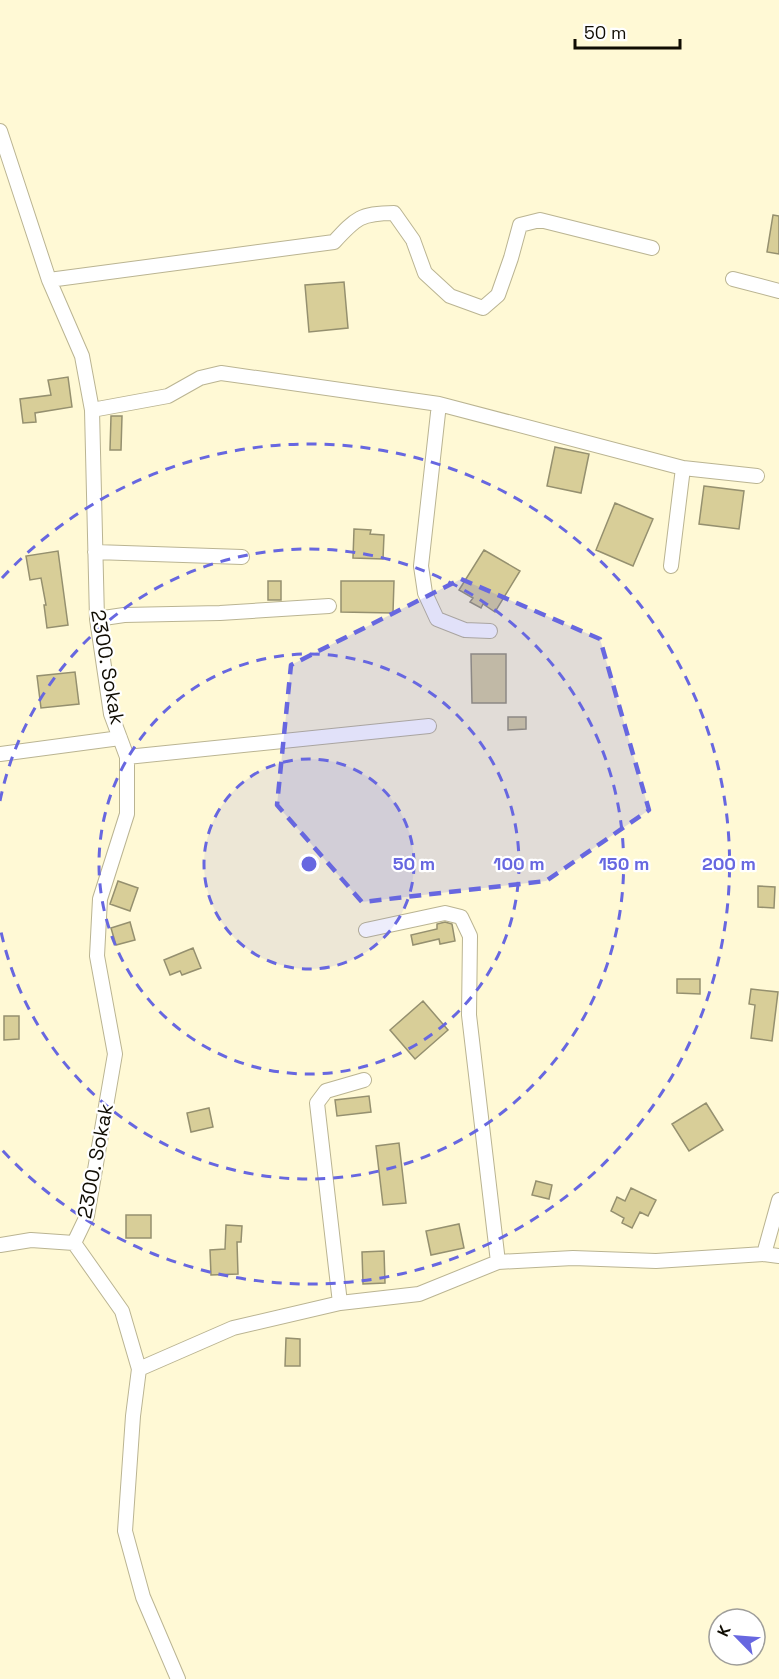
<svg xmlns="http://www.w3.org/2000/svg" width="779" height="1679" viewBox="0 0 779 1679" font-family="'Space Grotesk',sans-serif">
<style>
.building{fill:#d8ce98;stroke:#95906f;stroke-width:1.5}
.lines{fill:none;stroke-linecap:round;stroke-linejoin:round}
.minor-casing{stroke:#bab492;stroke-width:16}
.minor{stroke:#fff;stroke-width:14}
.marked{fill:#6767e0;fill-opacity:0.2;stroke:#6767e0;stroke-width:4.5;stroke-dasharray:12 8;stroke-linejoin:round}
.ring{fill:none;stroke:#6767e0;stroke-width:3;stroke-dasharray:10 8}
.labels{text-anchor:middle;stroke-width:4.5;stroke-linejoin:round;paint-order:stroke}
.street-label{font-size:20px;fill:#100d03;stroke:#fff}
.centre{fill:#6767e0;stroke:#fff;stroke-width:3}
.ring-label{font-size:18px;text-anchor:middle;font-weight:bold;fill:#6767e0;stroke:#fff;stroke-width:4.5;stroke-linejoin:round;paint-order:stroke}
</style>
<rect width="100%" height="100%" fill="#fff9d5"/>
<!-- building -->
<path class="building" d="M773,215l6,1v38l-12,-2z
M344,282l4,46 -39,4 -4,-47z
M68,377l4,30 -37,6 1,9 -13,1 -3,-24 31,-4 -3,-15z
M111,416h11l-1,34h-11z
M555,447l34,7 -8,39 -34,-7z
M704,486l40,5 -5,38 -40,-5z
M615,503l38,16 -20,47 -37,-16z
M354,529l17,1 -1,4 14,1 -1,24 -30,-1z
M484,550l36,21 -25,41 -12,-8 -2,4 -11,-6 3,-4 -14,-8z
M58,551l10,74 -21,3 -3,-23h2l-5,-27 -11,2 -4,-24z
M268,581h13v19h-13z
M341,581h53l-1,32 -52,-1z
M471,654h35v49h-34z
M75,672l4,32 -38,4 -4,-32z
M508,717h18v12l-18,1z
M118,881l20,7 -8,23 -20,-7z
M758,886l17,1 -1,21 -16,-1z
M130,922l5,18 -19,5 -5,-17z
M445,922l7,2 3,17 -15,3 -1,-5 -26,6 -2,-10 26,-6v-5z
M193,948l8,20 -19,7 -2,-4 -10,4 -6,-15z
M677,979h23v15l-23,-1z
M751,989l27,3 -6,49 -21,-3 4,-33 -6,-1z
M423,1001l25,29 -33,29 -25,-29z
M4,1016h15v23l-15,1z
M369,1096l2,16 -34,4 -2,-16z
M706,1103l17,27 -34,21 -17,-27z
M209,1108l4,19 -22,5 -4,-19z
M399,1143l7,60 -23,2 -7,-59z
M536,1181l16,4 -3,14 -17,-4z
M631,1188l25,12 -8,16 -8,-4 -8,16 -10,-5 2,-5 -13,-7 6,-14 8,4z
M126,1215h25v23h-25z
M459,1224l5,24 -33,7 -5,-24z
M226,1225l16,1 -1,16h-4l1,32 -27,1 -1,-25 15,-1z
M384,1251l1,32 -22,1 -1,-32z
M286,1338l14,1v27h-15z"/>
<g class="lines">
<!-- minor casing -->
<g class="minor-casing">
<path id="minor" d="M0,131l49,149 33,76 10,54 5,209 14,95 16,43v57l-27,85 -3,57 18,98 -28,162 -13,27
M733,279l46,12
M49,280l285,-38c22,-24 27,-29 60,-29l19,27 12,33 25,23 33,12 15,-13 13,-37 9,-33 20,-5 112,28
M439,404l-18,162 4,27 12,26 28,11 25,1
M92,410l76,-14 32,-18 21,-5 218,31 244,64 74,8
M95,552l147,5
M671,566l12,-98
M97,619l27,-4 96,-2 109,-7
M0,754l120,-16
M127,757l302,-31
M366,930l79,-17 16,4 9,19 -1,79 29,247
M0,1245l31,-5 43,3 48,68 17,58 -6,47 -8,115 18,66 35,82
M764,1254l15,-54
M340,1303l-23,-200 9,-12 38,-11
M139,1369l94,-41 107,-25 79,-9 79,-32 75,-4 83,3 108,-7 15,2"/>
</g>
<!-- minor -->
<use href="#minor" class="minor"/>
</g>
<!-- marked area -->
<path class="marked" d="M461,579l139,60 49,171 -103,71 -184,21 -85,-97 14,-140z"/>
<!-- distance rings -->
<circle cx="309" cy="864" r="105" fill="#6767e0" fill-opacity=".12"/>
<g class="ring">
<circle cx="309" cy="864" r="105"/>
<circle cx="309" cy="864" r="210"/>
<path d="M0 801A315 315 0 1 1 0 927"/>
<path d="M2 578A420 420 0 1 1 2 1150"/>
</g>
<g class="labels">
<!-- street labels -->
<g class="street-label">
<text transform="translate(108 667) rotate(80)" y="7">2300. Sokak</text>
<text transform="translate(95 1161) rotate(-79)" y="7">2300. Sokak</text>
</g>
</g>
<circle cx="309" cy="864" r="9" class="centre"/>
<g class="ring-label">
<text x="414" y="870">50 m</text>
<text x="519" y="870">100 m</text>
<text x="624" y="870">150 m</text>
<text x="729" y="870">200 m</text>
</g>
<!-- north arrow -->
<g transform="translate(737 1637) rotate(295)"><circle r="28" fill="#ffffff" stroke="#9f9e9a" stroke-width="1.5"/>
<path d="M0-4.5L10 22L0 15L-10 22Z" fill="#6767e0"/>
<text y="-9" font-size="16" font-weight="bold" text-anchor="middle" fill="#100d03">K</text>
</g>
<!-- scale -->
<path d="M575 39v9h105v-9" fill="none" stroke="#100d03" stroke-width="3"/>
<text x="584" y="39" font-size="18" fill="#100d03" stroke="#ffffff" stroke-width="4.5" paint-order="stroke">50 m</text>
</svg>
